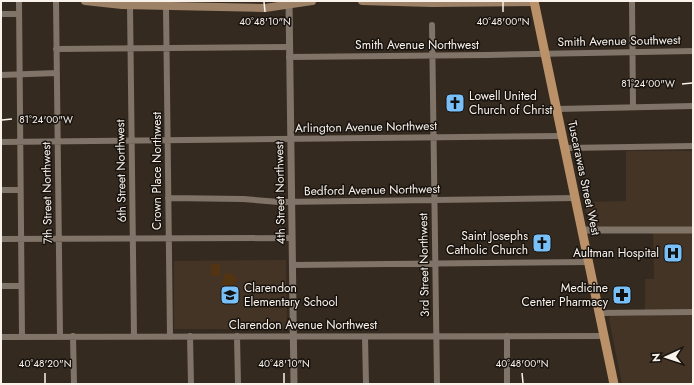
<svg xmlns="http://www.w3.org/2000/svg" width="694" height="385" viewBox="0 0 694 385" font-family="Jost,sans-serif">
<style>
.built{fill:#443425}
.green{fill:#523312}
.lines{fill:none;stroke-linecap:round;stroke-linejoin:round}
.minor{stroke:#807367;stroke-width:6}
.tertiary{stroke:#807367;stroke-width:7}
.secondary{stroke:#9d8268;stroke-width:8}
.primary{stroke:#ba9169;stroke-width:9}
.ticks{fill:none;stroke:#f9f2eb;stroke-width:1.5}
.labels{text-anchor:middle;stroke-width:3;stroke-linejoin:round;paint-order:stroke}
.street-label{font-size:12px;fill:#f9f2eb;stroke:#18130f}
.poi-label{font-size:12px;fill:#f9f2eb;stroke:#18130f;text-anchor:end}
.ticks-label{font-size:10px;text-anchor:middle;fill:#f9f2eb;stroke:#18130f;stroke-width:3;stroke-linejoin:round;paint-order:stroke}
</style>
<rect width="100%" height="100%" fill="#352a1f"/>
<!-- built -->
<path class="built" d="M626,151h67v233h-71l-13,-65 1,-3h35v-37h9l-1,-52h-64l-5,-25 42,-1z
M286,260l1,69h-113v-68z"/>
<!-- green -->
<path class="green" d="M211,264h9v12h-9z
M227,273h4l5,4 1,3 -5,7 -2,7 -4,-1c-5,-5 -4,-12 -2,-18z"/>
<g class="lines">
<!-- minor -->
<path class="minor" d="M19,1l3,336
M56,1l4,335
M632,1l1,106
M130,5l4,331
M166,6l4,331
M1,14h18
M432,25l5,359
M56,49l233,-2
M289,57l198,-2 206,-4
M1,75l56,-2
M557,109l136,-3
M1,142l562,-6
M565,148l128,-2
M1,190h19
M168,198l75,1 36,3 297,-4
M1,239l291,-1
M292,265l297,-3
M1,286h20
M600,313l93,-1
M73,336l1,48
M190,336l1,48
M237,336l1,48
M507,336v48
M1,337l603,-1
M365,337l1,47"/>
<!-- tertiary -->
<path class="tertiary" d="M289,1l5,383
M582,230h111"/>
<!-- secondary -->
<path class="secondary" d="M85,1l37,4 143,3 47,-7
M362,1l70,2 102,-1"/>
<!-- primary -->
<path class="primary" d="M534,1l80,383"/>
</g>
<!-- ticks -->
<path class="ticks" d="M264,2l1,10M503,2v10M682,84l10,-1M2,120l10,-1M45,373v10M284,373v10M522,373l1,10"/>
<!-- icons -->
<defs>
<g id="church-square" transform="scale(1)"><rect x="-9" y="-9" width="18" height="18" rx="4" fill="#79bff8" stroke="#18130f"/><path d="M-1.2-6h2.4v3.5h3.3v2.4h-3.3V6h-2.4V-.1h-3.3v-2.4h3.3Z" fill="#111"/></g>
<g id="hospital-square" transform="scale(1)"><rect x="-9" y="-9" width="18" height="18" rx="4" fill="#79bff8" stroke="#18130f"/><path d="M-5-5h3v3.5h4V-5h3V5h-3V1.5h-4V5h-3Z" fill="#111"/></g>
<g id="school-square" transform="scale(1)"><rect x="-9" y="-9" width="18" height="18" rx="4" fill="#79bff8" stroke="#18130f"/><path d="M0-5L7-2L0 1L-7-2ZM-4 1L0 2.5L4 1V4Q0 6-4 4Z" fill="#111"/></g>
<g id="pharmacy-square" transform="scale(1)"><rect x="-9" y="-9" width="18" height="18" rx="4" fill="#79bff8" stroke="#18130f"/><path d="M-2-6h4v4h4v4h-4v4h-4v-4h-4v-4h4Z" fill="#111"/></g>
</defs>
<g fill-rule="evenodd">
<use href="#church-square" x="455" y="103"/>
<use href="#church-square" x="542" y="243"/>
<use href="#hospital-square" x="673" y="253"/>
<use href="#school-square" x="230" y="295"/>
<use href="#pharmacy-square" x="622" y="295"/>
</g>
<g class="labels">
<!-- street labels -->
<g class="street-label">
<text transform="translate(619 41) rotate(-1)" y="4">Smith Avenue Southwest</text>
<text x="417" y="49">Smith Avenue Northwest</text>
<text transform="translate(366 127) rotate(-1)" y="4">Arlington Avenue Northwest</text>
<text transform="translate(121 171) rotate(-91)" y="4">6th Street Northwest</text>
<text transform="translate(157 171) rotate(-90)" y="4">Crown Place Northwest</text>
<text transform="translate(584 178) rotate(78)" y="4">Tuscarawas Street West</text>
<text transform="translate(372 190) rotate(-1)" y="4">Bedford Avenue Northwest</text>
<text transform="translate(47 193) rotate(-91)" y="4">7th Street Northwest</text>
<text transform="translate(280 193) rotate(-91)" y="4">4th Street Northwest</text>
<text transform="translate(424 265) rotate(-91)" y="4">3rd Street Northwest</text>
<text x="303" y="329">Clarendon Avenue Northwest</text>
</g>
<!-- poi labels -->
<g class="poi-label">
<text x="469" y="100" text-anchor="start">Lowell United<tspan x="469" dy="14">Church of Christ</tspan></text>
<text x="528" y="240">Saint Josephs<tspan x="528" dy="14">Catholic Church</tspan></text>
<text x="659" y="257">Aultman Hospital</text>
<text x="244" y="292" text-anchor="start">Clarendon<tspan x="244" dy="14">Elementary School</tspan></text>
<text x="608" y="292">Medicine<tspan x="608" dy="14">Center Pharmacy</tspan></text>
</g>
</g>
<g class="ticks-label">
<text x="265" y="25">40°48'10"N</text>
<text x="503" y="25">40°48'00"N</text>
<text x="648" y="87">81°24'00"W</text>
<text x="46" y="123">81°24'00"W</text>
<text x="45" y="367">40°48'20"N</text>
<text x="284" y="367">40°48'10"N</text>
<text x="522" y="367">40°48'00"N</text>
</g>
<!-- border -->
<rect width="694" height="385" fill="none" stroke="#f9f2eb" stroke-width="4"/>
<!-- north arrow -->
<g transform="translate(666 357) rotate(267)" stroke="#18130f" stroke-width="3" paint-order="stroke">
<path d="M0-3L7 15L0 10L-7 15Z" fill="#f9f2eb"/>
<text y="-6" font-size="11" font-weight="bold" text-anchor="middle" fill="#f9f2eb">N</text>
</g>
</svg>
